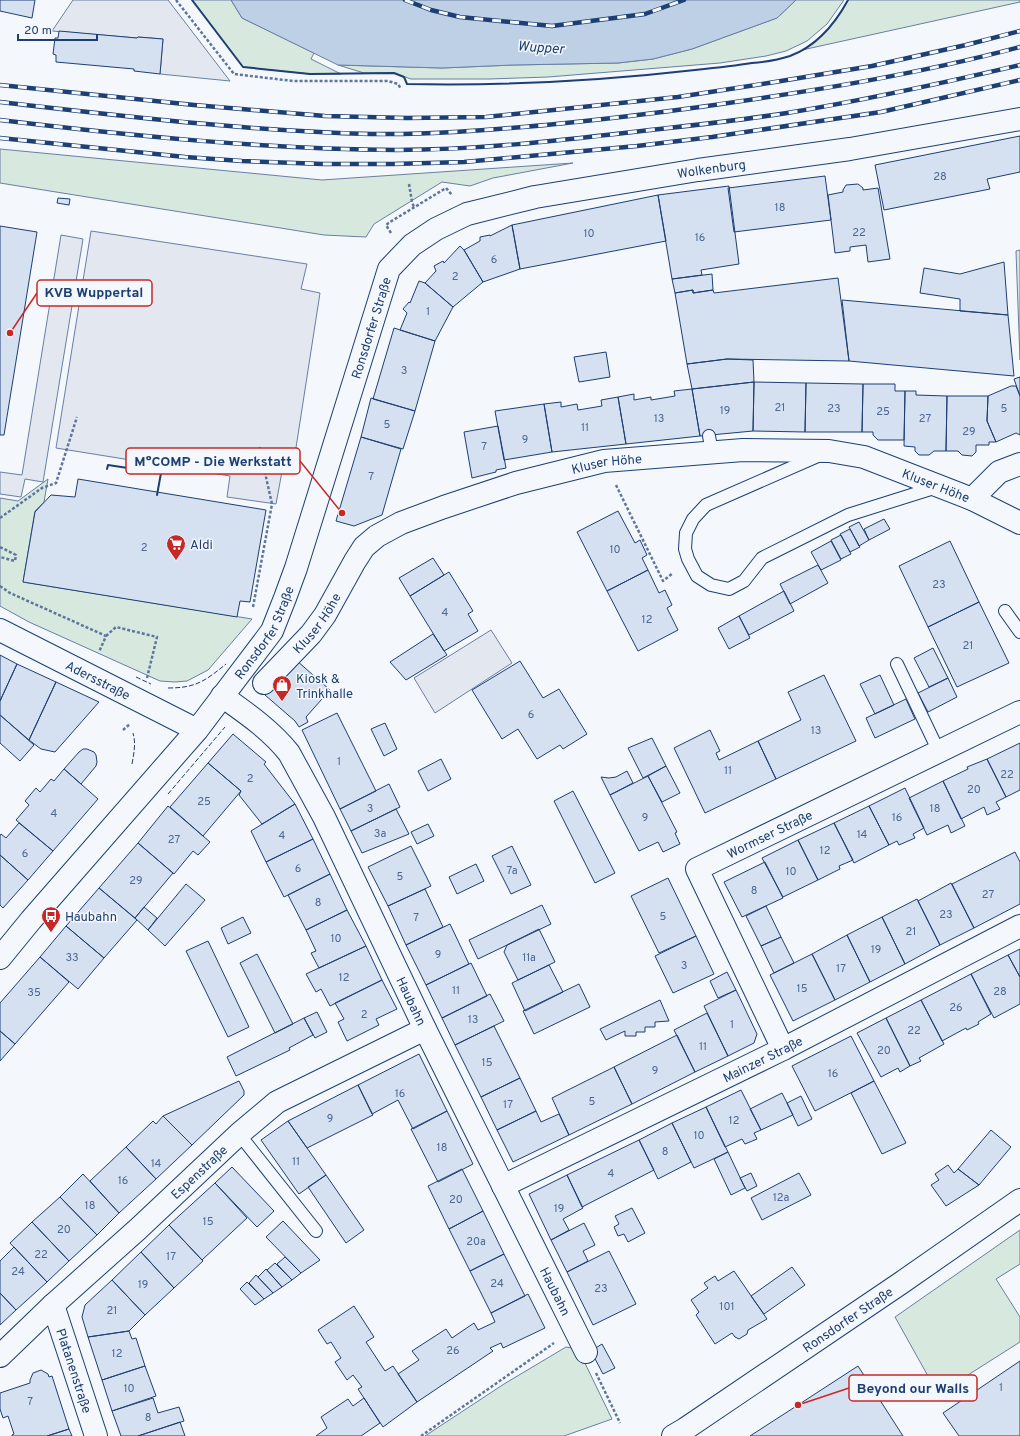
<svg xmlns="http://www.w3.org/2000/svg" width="1020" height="1436" viewBox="0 0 1020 1436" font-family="Overpass,sans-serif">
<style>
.green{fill:#d7e8df;stroke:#687fa3}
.parking{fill:#e3e8f0;stroke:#687fa3}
.water{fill:#bed0e5;stroke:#687fa3}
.building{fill:#d5e0f0;stroke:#1d3f73}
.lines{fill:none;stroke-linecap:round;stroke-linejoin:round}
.lane-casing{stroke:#1d3f73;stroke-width:14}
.street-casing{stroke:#1d3f73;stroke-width:24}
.secondary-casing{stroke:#1d3f73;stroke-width:24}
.primary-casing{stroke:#1d3f73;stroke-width:24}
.path{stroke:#5e769c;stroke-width:2.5;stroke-dasharray:3 2;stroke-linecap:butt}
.lane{stroke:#f4f7fb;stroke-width:12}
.street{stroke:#f4f7fb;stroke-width:22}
.secondary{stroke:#f4f7fb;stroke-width:22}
.primary{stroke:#f4f7fb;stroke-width:22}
.rail-casing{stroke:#1d3f73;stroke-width:4.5}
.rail{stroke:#f4f7fb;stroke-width:3;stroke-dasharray:9;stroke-linecap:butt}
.fence{stroke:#1d3f73;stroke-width:1;stroke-dasharray:5 2;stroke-linecap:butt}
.wall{stroke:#1d3f73;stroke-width:2}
.labels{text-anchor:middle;stroke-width:3;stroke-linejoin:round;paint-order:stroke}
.number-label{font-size:11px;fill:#4b6792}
.street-label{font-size:13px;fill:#1d3f73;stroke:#f4f7fb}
.poi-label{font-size:13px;fill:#1d3f73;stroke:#f4f7fb;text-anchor:start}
.water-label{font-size:14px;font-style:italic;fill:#1d3f73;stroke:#f4f7fb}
.leader{fill:none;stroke:#c62828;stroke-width:1.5}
.callout-dot{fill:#c62828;stroke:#f4f7fb;stroke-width:1.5}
.callout{fill:#f4f7fb;stroke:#c62828;stroke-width:1.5}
.callout-label{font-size:14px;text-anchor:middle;font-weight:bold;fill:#1d3f73}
</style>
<rect width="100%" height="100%" fill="#f4f7fb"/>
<!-- green -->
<path class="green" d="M192,0h39l11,18 72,35 -3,6 30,15h-31l-67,-7z
M796,0h48l-17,24 -20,17 -21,10 -20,5 -46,7 -172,14 -59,2h-78l-17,-6h-30l-26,-8 104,3 71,-3 105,-2 35,-4 39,-10 85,-31z
M848,0h172v2l-218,48c21,-13 34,-29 46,-50z
M0,149l322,31 251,-17 -80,15 -23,8 -28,-4 -68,42 -8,13 -42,-2 -324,-52z
M1020,250v110l-4,-109z
M48,479l-4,23 -9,9 -12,71 229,37 -44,51 -21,11 -12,1 -15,-1 -131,-59 -29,-16v-108l18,3z
M1020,1230v34l-24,15 24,38v25l-82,52 -43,-77z
M566,1347l6,1 9,7 31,64 -48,17h-139l79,-52z"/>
<!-- parking -->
<path class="parking" d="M73,0h95l62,81 -70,-7 3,-35 -25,-2 -1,1 -85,-7z
M91,231l216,33 -6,25 19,4 -27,174 -10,-1 -7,38 -49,-7 3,-21 -174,-28z
M61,235l22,4 -40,243 -18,-3 -4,18 -21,-3v-22l22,3z
M491,630l21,33 -77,50 -21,-35z"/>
<!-- water -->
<path class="water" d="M231,0h565l-19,18 -85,31 -39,10 -35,4 -105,2 -71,3 -104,-3 -96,-47z"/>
<!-- building -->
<path class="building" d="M0,0h35l-3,18 -32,-7z
M59,31l78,7 1,-1 25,2 -3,35 -26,-3v-2l-78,-7v-7l-3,-1 2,-16h3z
M1020,136v36l-33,7 3,10 -106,21 -9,-45z
M825,176l6,44 -97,12 -6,-44z
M858,184l5,4v2l15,-2 12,71 -22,3 -2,-17 -16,2v4l-15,2 -7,-58 15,-3v-2l3,-5z
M729,186l10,78 -38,6 1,5 -30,4 -14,-84z
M658,195l8,46 -146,28 -8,-44z
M58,198l12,1 -1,6 -12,-2z
M512,225l8,44 -37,13 -19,-32 16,-9v-4l10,-2v1z
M0,226l37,6 -33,203h-4z
M460,246l4,4 19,32 -30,25 -28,-24 11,-12 -2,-5 9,-5 1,2z
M1004,262l4,53 -48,-4v-12l-40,-6 4,-25 36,6z
M712,274l1,16 -20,3v-3l-18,3 -3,-14z
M838,278l11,83 -122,-2 -40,5 -12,-71 18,-3v3l20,-3 1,3z
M419,281l6,2 28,24 -18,34 -35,-11 7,-17 -4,-4 6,-7 1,1z
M842,300l166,15 6,61 -165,-15z
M394,328l41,13 -20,70 -42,-12z
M606,352l4,25 -31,5 -5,-25z
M727,359l26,1 1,22 -62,7 -5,-25z
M1020,377v19l-6,-17z
M754,382l52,1 -1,49 -52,-1z
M754,382l-1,49 -53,5 -8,-47z
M806,383l57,1 -1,48h-57z
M863,384h32v7h10l-1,49h-26l-5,-5v-3h-11z
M1011,386h5l4,10v39l-4,-2 -20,9 -9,-21 1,-25z
M692,389l8,47 -74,8 -8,-47 16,-3v6l17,-3v3l24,-4 -1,-5z
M905,391h11v4l31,1 -1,55h-12l-5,4h-10l-4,-4v-4l-11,-1z
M947,396h41l-1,25 9,21h-7v3h-13v7l-4,4 -10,-1 -4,-4h-12z
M618,397l8,47 -74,8 -8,-48 17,-2v5l16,-3 1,6 24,-4 -1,-6z
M371,398l44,13 -12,38 -42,-12z
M544,404l8,48 -48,8 -9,-49z
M498,426l8,42 -10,2v2l-24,6 -8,-46z
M361,437l40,12 -19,66 -28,11 -18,-5z
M78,479l188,31 -16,92 -10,-1 -3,16 -214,-35 12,-70 16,-17 24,2z
M618,511l17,32 5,-3 7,15 -5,3 6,12 -41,21 -30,-59z
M884,519l6,10 -21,11 -5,-11z
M859,522l10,18 -10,6 -10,-19z
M850,529l10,18 -10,5 -10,-18z
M841,535l10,19 -10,5 -10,-19z
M831,541l10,19 -20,10 -10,-18z
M950,541l29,61 -51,25 -29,-61z
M433,558l11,17 -34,21 -11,-18z
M818,565l10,18 -38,21 -10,-20z
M648,570l11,23 6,-3 7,15 -5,3 11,22 -40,21 -31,-60z
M449,572l24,39 -5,3 10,17 -34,20 -34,-55z
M784,591l10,20 -45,24 -10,-19z
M979,602l30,61 -52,24 -29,-60z
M739,616l11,22 -21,11 -11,-21z
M433,634l14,21 -41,25 -16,-18z
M933,648l15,30 -19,9 -15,-29z
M0,655l17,9 -17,37z
M296,660l34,30 -24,27 2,5 -9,5 -4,-6 -30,-26z
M520,661l23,37 16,-9 28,45 -24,15 -3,-4 -23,14 -19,-30 -16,10 -30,-49z
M17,664l39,18 -27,58 -29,-25v-14z
M824,675l32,66 -80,38 -18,-38 43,-21 -13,-28z
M880,675l14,30 -19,9 -15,-30z
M948,678l9,19 -29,15 -10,-19z
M56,682l43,20 -44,50 -14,-3 -12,-9z
M906,699l9,20 -40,19 -9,-20z
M337,713l39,78 -36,18 -38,-79z
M0,715l34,30 -14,16 -20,-18z
M385,723l12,26 -13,7 -13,-27z
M710,730l10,21 -4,2 3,7 39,-19 18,38 -71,34 -31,-65z
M233,734l33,28 -2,2 31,40 -33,20 -23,-29 2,-4 -33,-28z
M652,738l14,28 -23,12 -15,-30z
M1020,743v47l-14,7 -19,-38z
M83,749h4l7,3 2,3 1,7 -1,4 -15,18 -17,-15 15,-17z
M441,759l10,20 -23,12 -10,-20z
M987,759l19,38 -10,5 4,7 -13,6 -3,-8 -23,12 -18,-38 25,-12 -1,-2z
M208,763l33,28 -38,45 -33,-29z
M666,766l14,27 -18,9 -14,-26z
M64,769l34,30 -45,52 -37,-31 13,-15 -4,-4 11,-13 4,4 11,-13 3,2z
M627,771l6,12 -23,12 -9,-18 8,1 7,-1z
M648,776l29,56 -2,1 5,11 -17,8 -5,-10 -19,9 -29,-56z
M943,781l22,45 -14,7 -3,-8 -21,10 -18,-37z
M389,784l11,23 -49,24 -11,-22z
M905,788l19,40 -11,6 2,4 -16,7 -2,-4 -8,4 -20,-39z
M573,791l42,82 -20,10 -41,-82z
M295,804l18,35 -47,23 -15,-31z
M168,806l42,36 -12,13 -5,-4 -19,23 -36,-31z
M869,806l20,39 -35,18 -20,-40z
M396,809l13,25 -47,19 -11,-22z
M19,823l34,28 -25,29 -28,-25v-19l1,-2 5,4z
M834,823l19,37 -14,6 1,3 -22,11 -20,-40z
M428,824l6,12 -17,8 -6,-12z
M313,839l17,35 -46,23 -18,-35z
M798,840l20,40 -35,17 -21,-39z
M138,843l35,30 -38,45 -36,-30z
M411,846l20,40 -43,20 -20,-39z
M512,846l19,39 -20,9 -19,-38z
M1015,852l5,10v42l-46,24 -22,-44z
M0,855l28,25 -25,28 -3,-3z
M765,862l18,36 -41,19 -18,-35z
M476,864l8,17 -27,13 -8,-17z
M330,874l17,36 -41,20 -18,-35z
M668,878l28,58 -37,17 -28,-57z
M951,883l23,45 -34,17 -22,-44z
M186,884l19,16 -40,46 -17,-16z
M99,888l38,32 -33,38 -38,-32z
M425,889l18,38 -37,18 -18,-39z
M917,899l23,46 -35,19 -23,-47z
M542,905l9,19 -73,35 -9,-19z
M766,906l15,31 -20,9 -15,-30z
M144,907l13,11 -9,12 -13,-12z
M347,910l19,36 -47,22 -8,-15 5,-2 -10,-21z
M243,917l8,16 -23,11 -7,-16z
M882,917l23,47 -35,18 -23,-47z
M450,924l19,40 -43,21 -20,-40z
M66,926l38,32 -26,31 -38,-32z
M539,929l16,33 -37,18 -14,-28 3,-7z
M847,935l23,47 -35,18 -23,-46z
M696,936l18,38 -41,19 -18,-37z
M781,937l13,26 -20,10 -13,-27z
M208,941l41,86 -21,10 -42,-86z
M366,946l16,34 -52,26 -9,-17 -5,3 -10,-18z
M1020,949v28l-12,-22z
M257,954l36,70 -18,9 -35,-70z
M812,954l23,46 -42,21 -23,-46z
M1008,955l12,22v27l-26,14 -23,-44z
M40,957l29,25 -54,62 -15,-13v-28z
M471,963l16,33 -45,22 -16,-33z
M549,965l14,27 -38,19 -13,-28z
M727,972l9,18 -18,8 -8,-17z
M971,974l20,40 -13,8 1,2 -12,6 -1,-2 -24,13 -21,-41z
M382,980l15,29 -21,10 3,6 -32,16 -9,-19 6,-3 -9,-16z
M579,984l11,23 -56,27 -11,-23z
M736,990l21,44 -3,9 -26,13 -24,-50z
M490,994l14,27 -49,24 -13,-27z
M660,1000l9,21 -14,1v5h-10v5h-9v4h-11v-5l-19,9 -6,-11z
M921,1000l23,44 -25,14 2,3 -11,5 -24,-48z
M317,1012l10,20 -12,6 -11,-20z
M707,1013l21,43 -33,16 -21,-42z
M304,1018l9,17 -24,13 1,2 -54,26 -9,-19z
M886,1018l24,48 -10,6 -2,-4 -17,9 -24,-44z
M494,1026l26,52 -39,19 -26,-52z
M0,1031l15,13 -15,17z
M677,1035l18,37 -63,32 -18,-37z
M851,1036l23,45 -59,30 -23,-45z
M419,1054l28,57 -34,18 -15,-29 -26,14 -14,-29z
M614,1067l18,37 -63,31 -17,-37z
M520,1078l16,33 -39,19 -16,-33z
M239,1081l5,10v4l-52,50 -29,-29z
M874,1081l32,62 -24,11 -31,-61z
M358,1085l15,30 -66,33 -19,-27z
M741,1090l20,40 -7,3 3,6 -12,5 -3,-5 -17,8 -19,-40z
M782,1093l11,22 -32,15 -11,-21z
M801,1096l11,23 -14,7 -11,-23z
M706,1107l22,45 -34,16 -22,-45z
M447,1111l26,53 -35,18 -27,-53z
M536,1111l5,11 18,-8 10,21 -56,27 -16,-32z
M163,1116l29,29 -36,34 -30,-32 27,-26 3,3z
M288,1121l38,54 -27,19 -38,-54z
M672,1123l19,39 -33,17 -19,-39z
M991,1130l20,17 -32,38 -21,-16z
M639,1140l15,30 -72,37 -15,-32z
M126,1147l30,32 -37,34 -29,-32z
M728,1152l17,36 -14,7 -17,-36z
M948,1165l6,8 4,-4 21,16 -33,21 -15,-21 8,-5 -4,-6z
M232,1167l42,44 -17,16 -42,-44z
M462,1169l21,42 -34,18 -21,-43z
M751,1173l6,13 -10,5 -7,-13z
M799,1173l12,22 -49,25 -11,-22z
M83,1174l36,39 -22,22 -37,-38z
M326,1175l38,55 -18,13 -38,-56z
M567,1175l16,33 -20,11 6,11 -18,10 -22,-46z
M215,1183l32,35 -45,42 -33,-35z
M60,1197l37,38 -28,26 -37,-39z
M632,1208l13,25 -17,9 -4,-8 -6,2 -4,-9 5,-3 -4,-8z
M483,1211l21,43 -34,17 -21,-42z
M283,1221l37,39 -19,13 -35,-36z
M32,1222l37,39 -22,21 -37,-39z
M584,1223l11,22 -12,6 5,10 -21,11 -16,-32z
M169,1225l34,36 -29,27 -33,-36z
M14,1247l33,35 -31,28 -16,-17v-32z
M609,1251l27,53 -43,21 -26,-53z
M141,1252l33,36 -29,27 -33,-35z
M504,1254l21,42 -34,17 -21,-42z
M285,1257l16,16 -9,7 -15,-16z
M275,1263l17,17 -10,7 -15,-17z
M792,1267l13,18 -41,29 -13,-18z
M266,1269l16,18 -9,6 -15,-16z
M734,1271l33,48 -19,11 -1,4 -8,5 -4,-2 -3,-4 -17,11 -19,-29 3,-3 -8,-12 17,-12 -4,-5 11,-7 3,5z
M256,1275l17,18 -9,6 -15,-16z
M112,1280l33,35 -16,16 -41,6 -6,-20 3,-12z
M247,1282l17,17 -9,6 -15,-16z
M0,1293l16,17 -16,15z
M528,1294l17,34 -42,20 -2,-5 -11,5 3,3 -76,51 -19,-28 21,-14 -7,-9 34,-22 6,9 22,-15 4,7 17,-8 -4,-9z
M354,1306l20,31 -8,5 19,29 8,-5 24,36 -34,25 -25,-38 4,-2 -9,-12 -6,5 -12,-18 6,-4 -10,-16 -4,2 -9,-14z
M129,1331l3,8 4,-1 9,28 -43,14 -14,-43z
M602,1344l13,24 -12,6 -12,-23z
M1020,1361v75h-61l-16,-23z
M145,1366l11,30 -44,15 -10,-31z
M858,1366l45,70h-153l48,-31z
M41,1370l7,4 1,3 3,-1 17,53 -22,7h-35v-1l2,-1 -6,-18 -5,2 -3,-9v-16l30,-10v-3l3,-7z
M153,1398l5,15 21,-6 5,14 -46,15h-17l-9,-25z
M364,1398l16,25 -19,13h-45l11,-8 -6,-11 27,-18 5,7z
M180,1422l5,14h-47z
M69,1429l3,7h-25z"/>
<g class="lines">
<!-- lane casing -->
<g class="lane-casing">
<path id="lane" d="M709,436l3,16
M820,455l-114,50 -13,14 -7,14 -1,16 3,10 9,17 14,9 18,4 15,-8 18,-23 86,-43 89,-28
M1005,611l15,21
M897,664l42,88
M239,1134l77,97"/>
</g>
<!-- street casing -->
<g class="street-casing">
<g id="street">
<path d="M972,499l27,-27 21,-8"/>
<path id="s1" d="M0,630l197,100 75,-99 13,-33 11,-30 93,-299 23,-24 24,-16 31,-15 68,-17 163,-27 152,-21 170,-30"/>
<path id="s2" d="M264,683l47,-49 14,-19 30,-54 9,-14 13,-11 24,-13 43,-16 72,-24 88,-22 139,-11 86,1 35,6 108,42 48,24"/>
<path id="s3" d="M222,696c24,17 49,34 67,57l35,64 101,212 161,323"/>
<path id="s4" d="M783,1049l-86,-180 323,-157"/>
<path id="s5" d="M503,1186l280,-137 237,-123"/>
<path id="s6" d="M53,1305l43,131"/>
<path id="s7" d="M0,1356l53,-51 85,-76 101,-95 38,-32 148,-73"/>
</g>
</g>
<!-- secondary casing -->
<g class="secondary-casing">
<path id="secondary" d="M0,958l31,-38 166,-190"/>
</g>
<!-- primary casing -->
<g class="primary-casing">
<g id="primary">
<path id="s8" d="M673,1436l12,-7 216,-146 119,-83"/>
</g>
</g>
<!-- path -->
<path class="path" d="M176,0l58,74 59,7h95l10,3 3,5
M409,184l3,18 2,5
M391,233l-5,-8 4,-3 56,-34 6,7
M616,485l47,96 10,-8
M0,518l42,-30 14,-5 21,-66
M0,547l16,8 -1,6 -15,-4
M0,586l10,7 96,43 -7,16
M253,607l19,-103 -13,-58
M106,636l10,-9 41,10 -10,41
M123,730l7,-6
M596,1373l24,50
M421,1436l133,-93"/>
<!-- lane -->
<use href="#lane" class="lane"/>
<!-- street -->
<use href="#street" class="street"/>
<!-- secondary -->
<use href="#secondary" class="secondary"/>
<!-- primary -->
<use href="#primary" class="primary"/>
<!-- rail casing -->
<g class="rail-casing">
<path id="rail" d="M405,0l26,10 29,7 92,9 93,-12 39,-14
M0,85l194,20 131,11 82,2 79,-1 192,-20 97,-15 97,-16 94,-21 54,-14
M0,102c123,14 247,29 371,32 58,1 117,-4 175,-9 52,-5 103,-11 154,-18 107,-15 215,-32 320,-60
M0,120c132,16 264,29 397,30 79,0 158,-9 236,-18 52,-6 103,-11 154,-19 78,-13 156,-30 233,-48
M0,138l185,19 57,4 81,3h70l71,-2 173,-16 75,-9 169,-25 139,-32"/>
</g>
<!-- rail -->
<use href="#rail" class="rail"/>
<!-- fence -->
<path class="fence" d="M136,677l15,7
M168,688c28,0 37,-7 58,-24
M132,764c2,-11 4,-21 1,-31
M168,794l57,-67"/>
<!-- wall -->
<path class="wall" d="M192,0l51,67 67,7 84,-1 10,4 3,7c97,2 192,-3 288,-14 19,-2 38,-4 57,-7 12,-1 26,-3 38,-7 27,-10 45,-32 58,-56
M107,469l1,-4 53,8 -4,22"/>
</g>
<!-- icons -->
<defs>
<g id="supermarket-pin" transform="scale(1)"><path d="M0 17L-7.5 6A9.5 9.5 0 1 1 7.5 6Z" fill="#c62828" stroke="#f4f7fb"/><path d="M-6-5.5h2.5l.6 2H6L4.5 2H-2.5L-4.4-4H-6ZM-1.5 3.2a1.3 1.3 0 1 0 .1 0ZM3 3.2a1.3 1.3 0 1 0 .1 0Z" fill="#fff"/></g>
<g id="shop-pin" transform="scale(1)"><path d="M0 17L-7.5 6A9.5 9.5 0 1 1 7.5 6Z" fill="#c62828" stroke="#f4f7fb"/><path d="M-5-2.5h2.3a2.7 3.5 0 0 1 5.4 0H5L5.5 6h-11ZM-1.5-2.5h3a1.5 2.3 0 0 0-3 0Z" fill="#fff"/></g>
<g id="bus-pin" transform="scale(1)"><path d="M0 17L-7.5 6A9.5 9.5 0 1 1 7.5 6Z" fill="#c62828" stroke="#f4f7fb"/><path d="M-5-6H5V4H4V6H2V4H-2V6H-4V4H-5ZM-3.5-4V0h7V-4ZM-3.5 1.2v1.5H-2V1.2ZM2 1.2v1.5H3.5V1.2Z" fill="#fff"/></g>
</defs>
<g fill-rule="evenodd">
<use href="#supermarket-pin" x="176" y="544"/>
<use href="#shop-pin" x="282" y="685"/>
<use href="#bus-pin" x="51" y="916"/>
</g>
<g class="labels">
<!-- number labels -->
<g class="number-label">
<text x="940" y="180">28</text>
<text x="780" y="211">18</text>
<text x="859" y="236">22</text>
<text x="589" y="237">10</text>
<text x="700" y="241">16</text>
<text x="494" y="263">6</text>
<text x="455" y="280">2</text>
<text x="428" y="315">1</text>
<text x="404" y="374">3</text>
<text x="780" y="411">21</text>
<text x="834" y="412">23</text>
<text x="1004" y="412">5</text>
<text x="725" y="414">19</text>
<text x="883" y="415">25</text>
<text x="659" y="422">13</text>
<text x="925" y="422">27</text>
<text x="387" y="428">5</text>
<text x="585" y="431">11</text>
<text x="969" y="435">29</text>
<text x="525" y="443">9</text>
<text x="484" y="450">7</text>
<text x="371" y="480">7</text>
<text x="144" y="551">2</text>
<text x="615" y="553">10</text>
<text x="939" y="588">23</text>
<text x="445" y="616">4</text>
<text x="647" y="623">12</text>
<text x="968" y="649">21</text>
<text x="531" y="718">6</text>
<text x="816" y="734">13</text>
<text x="339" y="765">1</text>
<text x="728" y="774">11</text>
<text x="1007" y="778">22</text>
<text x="250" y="782">2</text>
<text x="974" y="793">20</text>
<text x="204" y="805">25</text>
<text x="370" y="812">3</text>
<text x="935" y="812">18</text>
<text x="54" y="817">4</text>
<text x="645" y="821">9</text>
<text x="897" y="821">16</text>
<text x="380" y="837">3a</text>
<text x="862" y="838">14</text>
<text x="282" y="839">4</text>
<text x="174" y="843">27</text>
<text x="825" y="854">12</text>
<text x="25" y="857">6</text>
<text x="298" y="872">6</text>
<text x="512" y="874">7a</text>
<text x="791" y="875">10</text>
<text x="400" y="880">5</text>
<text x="136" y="884">29</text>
<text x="754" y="894">8</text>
<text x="988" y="898">27</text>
<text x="318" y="906">8</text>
<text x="946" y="918">23</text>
<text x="663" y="920">5</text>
<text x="416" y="921">7</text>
<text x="911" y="935">21</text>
<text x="336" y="942">10</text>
<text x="876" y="953">19</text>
<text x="438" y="958">9</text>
<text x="72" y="961">33</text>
<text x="529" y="961">11a</text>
<text x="684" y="969">3</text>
<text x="841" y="972">17</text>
<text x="344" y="981">12</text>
<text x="802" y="992">15</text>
<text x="456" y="994">11</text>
<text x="1000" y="995">28</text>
<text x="34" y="996">35</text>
<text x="956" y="1011">26</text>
<text x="364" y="1018">2</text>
<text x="473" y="1023">13</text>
<text x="732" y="1028">1</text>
<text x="914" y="1034">22</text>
<text x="703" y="1050">11</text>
<text x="884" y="1054">20</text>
<text x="487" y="1066">15</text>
<text x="655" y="1074">9</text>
<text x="833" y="1077">16</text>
<text x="400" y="1097">16</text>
<text x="592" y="1105">5</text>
<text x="508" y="1108">17</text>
<text x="330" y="1122">9</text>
<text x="734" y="1124">12</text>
<text x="699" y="1139">10</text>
<text x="442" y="1151">18</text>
<text x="665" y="1155">8</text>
<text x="296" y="1165">11</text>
<text x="156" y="1167">14</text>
<text x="611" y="1177">4</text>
<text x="123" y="1184">16</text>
<text x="781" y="1201">12a</text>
<text x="456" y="1203">20</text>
<text x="90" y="1209">18</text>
<text x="559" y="1212">19</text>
<text x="208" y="1225">15</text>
<text x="64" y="1233">20</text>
<text x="476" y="1245">20a</text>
<text x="41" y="1258">22</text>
<text x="171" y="1260">17</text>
<text x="18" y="1275">24</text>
<text x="497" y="1287">24</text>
<text x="143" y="1288">19</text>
<text x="601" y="1292">23</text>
<text x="727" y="1310">101</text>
<text x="112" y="1314">21</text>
<text x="453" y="1354">26</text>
<text x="117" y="1357">12</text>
<text x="1001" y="1391">1</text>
<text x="129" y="1392">10</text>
<text x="30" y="1405">7</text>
<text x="148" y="1421">8</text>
</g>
<!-- street labels -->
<g class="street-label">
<text dy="5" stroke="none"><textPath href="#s1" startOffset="1071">Wolkenburg</textPath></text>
<text dy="5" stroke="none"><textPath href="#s1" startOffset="664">Ronsdorfer Straße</textPath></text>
<text dy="5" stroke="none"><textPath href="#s2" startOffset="429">Kluser Höhe</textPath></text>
<text dy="5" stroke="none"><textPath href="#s2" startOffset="765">Kluser Höhe</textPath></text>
<text dy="5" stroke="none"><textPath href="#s2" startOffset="80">Kluser Höhe</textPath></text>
<text dy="5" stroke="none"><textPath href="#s1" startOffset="340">Ronsdorfer Straße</textPath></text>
<text dy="5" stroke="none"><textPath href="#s1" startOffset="110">Adersstraße</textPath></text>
<text dy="5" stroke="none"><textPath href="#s4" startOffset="280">Wormser Straße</textPath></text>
<text dy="5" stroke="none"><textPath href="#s3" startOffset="365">Haubahn</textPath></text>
<text dy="5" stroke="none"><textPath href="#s5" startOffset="289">Mainzer Straße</textPath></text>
<text dy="5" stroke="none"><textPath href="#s7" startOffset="271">Espenstraße</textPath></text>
<text dy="5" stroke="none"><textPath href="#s3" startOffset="689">Haubahn</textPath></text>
<text dy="5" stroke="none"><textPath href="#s8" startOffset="210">Ronsdorfer Straße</textPath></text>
<text dy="5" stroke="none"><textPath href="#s6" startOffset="69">Platanenstraße</textPath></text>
</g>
<!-- poi labels -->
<g class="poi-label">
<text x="190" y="549">Aldi</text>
<text x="296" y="683">Kiosk &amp;<tspan x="296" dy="15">Trinkhalle</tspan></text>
<text x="65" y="921">Haubahn</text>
</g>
<!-- water labels -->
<g class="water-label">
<text transform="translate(541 47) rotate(4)" y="5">Wupper</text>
</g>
</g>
<!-- callouts -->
<path class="leader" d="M10 333L37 293M342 513L300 461M798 1405L849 1388"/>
<g class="callout-dot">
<circle cx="10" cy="333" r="4"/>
<circle cx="342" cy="513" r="4"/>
<circle cx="798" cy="1405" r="4"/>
</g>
<g class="callout">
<rect x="37" y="280" width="115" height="26" rx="4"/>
<rect x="126" y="448" width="174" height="26" rx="4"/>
<rect x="849" y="1375" width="128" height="26" rx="4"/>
</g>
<g class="callout-label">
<text x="94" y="297">KVB Wuppertal</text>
<text x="213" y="466">M°COMP - Die Werkstatt</text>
<text x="913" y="1393">Beyond our Walls</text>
</g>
<!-- scale -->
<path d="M18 34v6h79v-6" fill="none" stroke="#1d3f73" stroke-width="2"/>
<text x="24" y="34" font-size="12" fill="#1d3f73" stroke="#f4f7fb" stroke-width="3" paint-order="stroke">20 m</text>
</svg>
